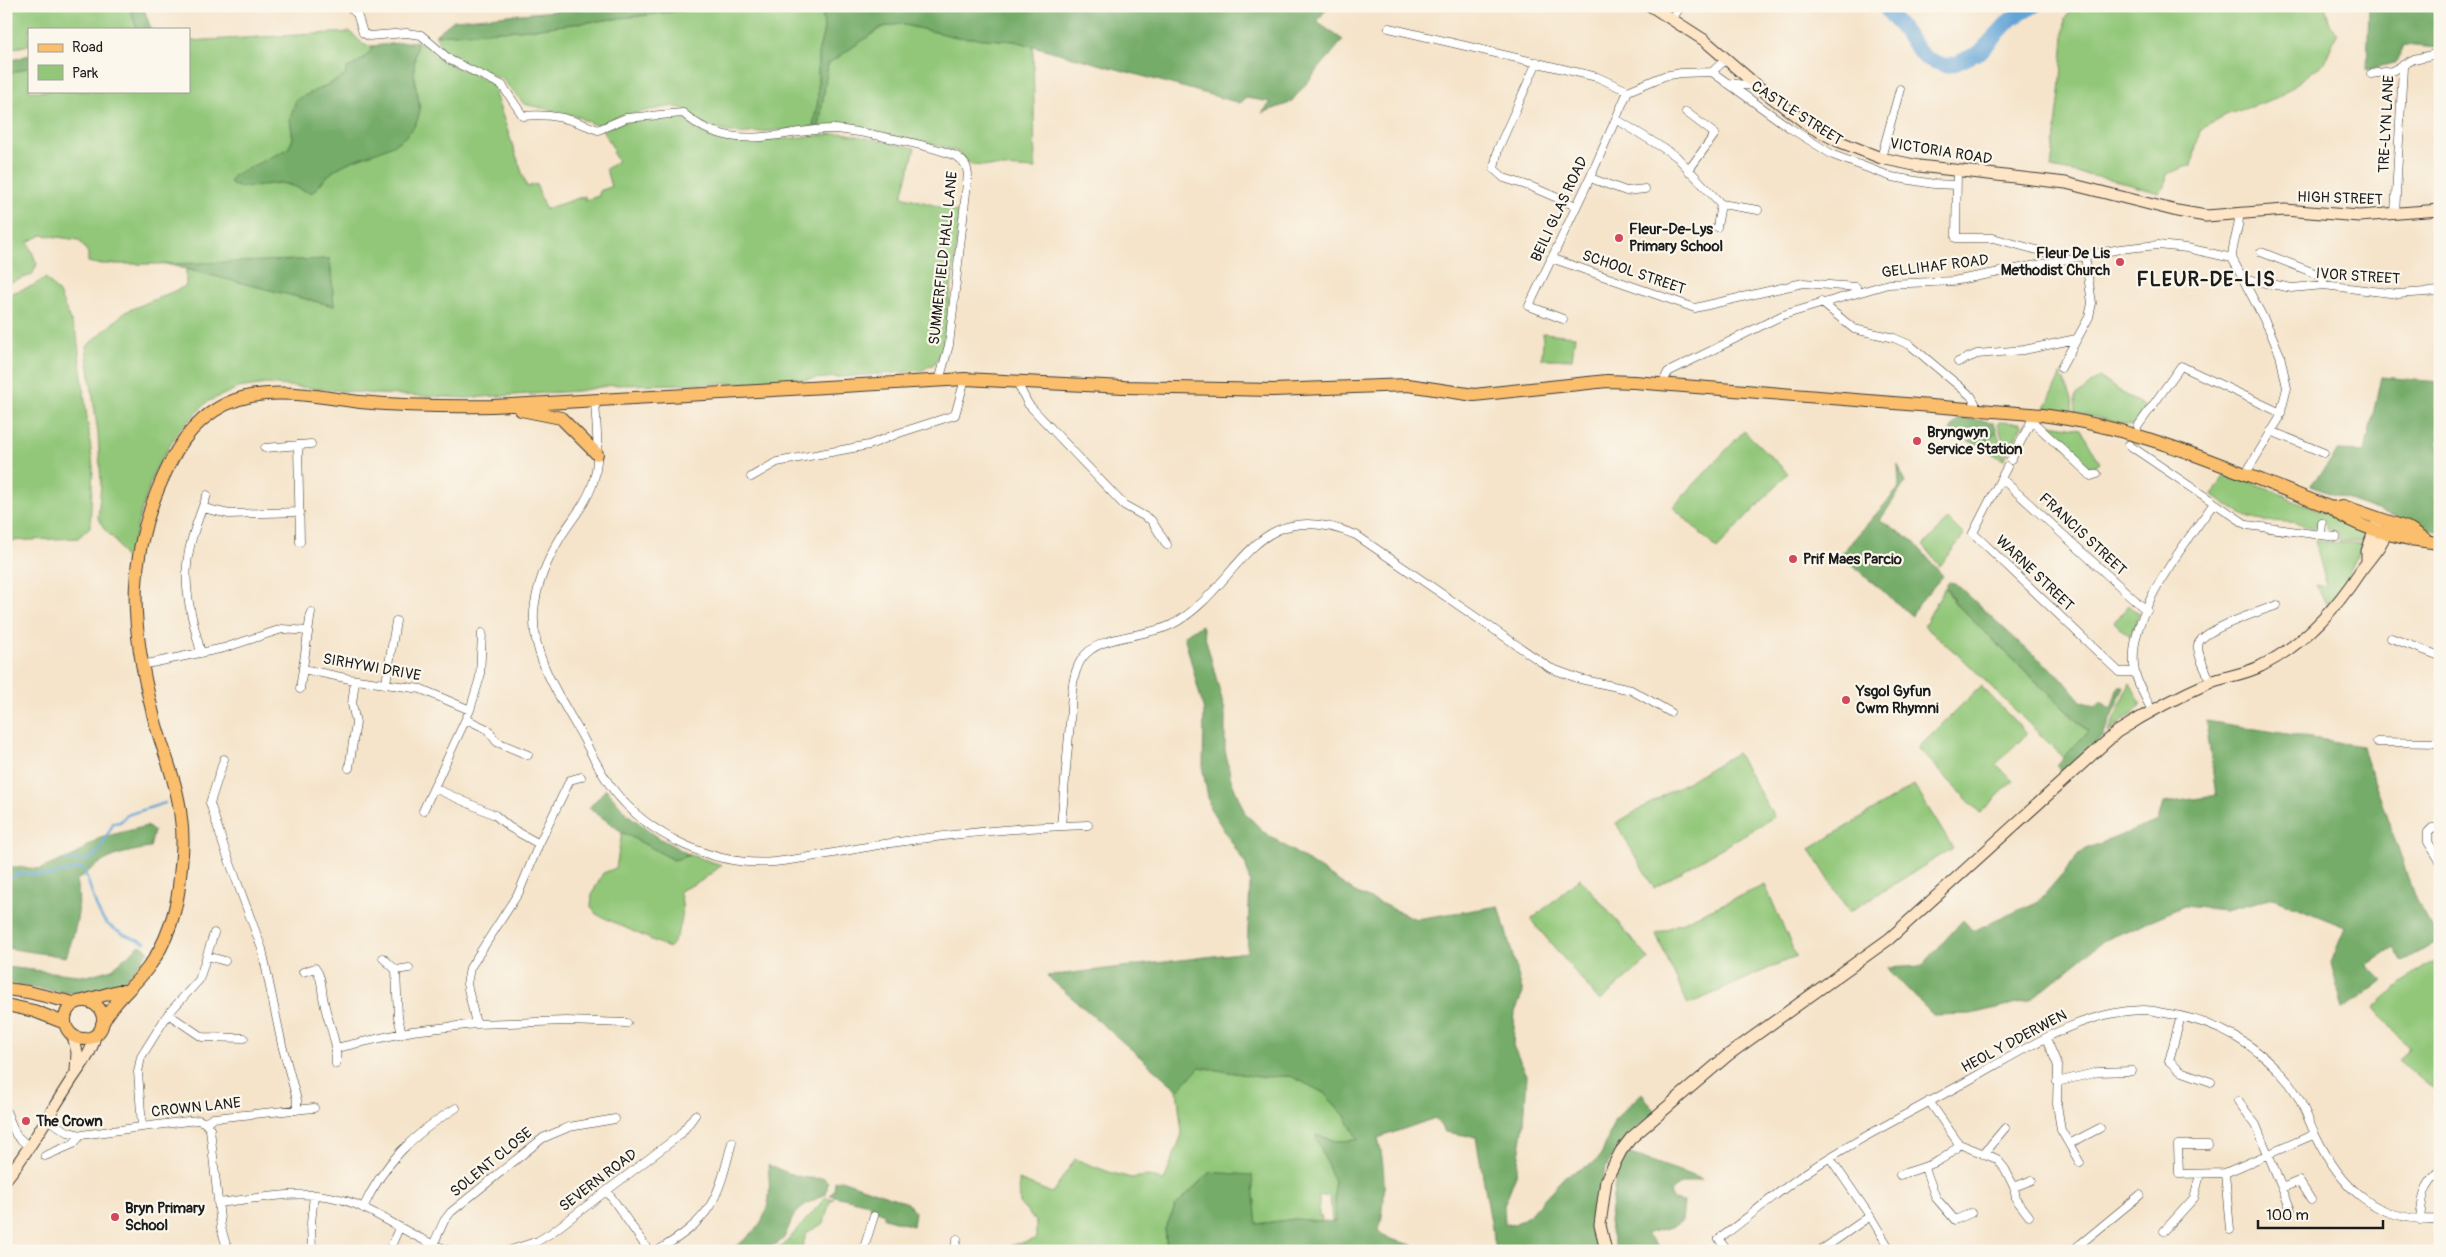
<svg xmlns="http://www.w3.org/2000/svg" width="2446" height="1257" viewBox="0 0 2446 1257" font-family="Pangolin,sans-serif">
<style>
.green{fill:#92c779;stroke:#57724a}
.forest{fill:#75ac69;stroke:#486442}
.lines{fill:none;stroke-linecap:round;stroke-linejoin:round}
.stream{stroke:#64a4d7;stroke-width:2.5}
.river{stroke:#64a4d7;stroke-width:15}
.street-casing{stroke:#3d3a36;stroke-width:9}
.secondary-casing{stroke:#3d3a36;stroke-width:13}
.primary-casing{stroke:#3d3a36;stroke-width:14}
.street{stroke:#fff;stroke-width:8}
.secondary{stroke:#fde5c5;stroke-width:11}
.primary{stroke:#fabe6d;stroke-width:12}
.poi-dot{fill:#d1495b;stroke:#fbf7ec;stroke-width:2}
.labels{text-anchor:middle;stroke-width:4.5;stroke-linejoin:round;paint-order:stroke}
.street-label{font-size:15px;fill:#1c1c1c;stroke:#fbf7ec}
.poi-label{font-size:15px;font-weight:bold;fill:#1c1c1c;stroke:#fbf7ec;text-anchor:start}
.district-label{font-size:20px;font-weight:bold;letter-spacing:1px;fill:#1c1c1c;stroke:#fbf7ec}
</style>
<rect width="100%" height="100%" fill="#fbf7ec"/>
<filter id="ink" filterUnits="userSpaceOnUse"><feTurbulence type="fractalNoise" baseFrequency=".02" numOctaves="2"/><feDisplacementMap in="SourceGraphic" scale="10" xChannelSelector="R" yChannelSelector="G"/><feConvolveMatrix kernelMatrix="1 2 1 2 8 2 1 2 1" color-interpolation-filters="sRGB"/></filter>
<filter id="wash" filterUnits="userSpaceOnUse"><feTurbulence type="fractalNoise" baseFrequency=".0096" numOctaves="4" result="noise"/><feDisplacementMap in="SourceGraphic" scale="20" xChannelSelector="R" yChannelSelector="G"/><feGaussianBlur stdDeviation="1.12" result="paint"/><feColorMatrix in="noise" values="0 0 0 0 0 0 0 0 0 0 0 0 0 0 0 0 0 1.4 0 .05"/><feComposite in="paint" operator="in"/></filter>
<g filter="url(#wash)">
<rect width="100%" height="100%" fill="#f5e4ca"/>
<!-- green -->
<path class="green" d="M11,6h118l8,23h-108v16l-23,5v-38z
M720,6h102l2,23 -6,25v46l-5,27 -75,7 -26,-6 -13,-5 -13,-13 -13,-4 -54,10 -21,9 -5,-1 -17,-8 -52,-12 -21,-24 -46,-21 -15,-9 -7,-15 97,-6z
M2073,6h252l6,21 6,7 -13,29 -47,35 -51,17 -26,15 -8,35 -25,9 -2,13 -6,6 -45,-13 -63,-12 9,-75 5,-74z
M900,24l57,13 58,4 18,5 2,123 -64,-4 -12,-12 -20,-7 -89,-20 -31,1 9,-63 54,-37z
M351,32l13,13 9,1c-2,9 -19,20 -26,22l-2,8 -6,3 -43,21 -6,19 3,20 -5,10 -17,9 -31,30 41,-5 32,9c8,-8 15,-18 25,-24 25,-16 69,-18 80,-50 4,-13 -2,-25 -3,-38 -2,-13 0,-25 2,-39 8,3 12,10 18,15 19,14 46,17 63,34l-3,4 32,93 9,-3 9,25 40,-13v4l14,-4v-5l12,-4 -5,-18 12,-8 -6,-9 2,-2 -12,-21 22,-7 52,-7c10,3 15,13 25,17 45,17 95,4 142,1l72,15 -13,48 59,17 -18,136 -9,15 -14,7 -161,12 -148,2 -33,6 -112,7 -90,-4 -110,-10 -28,4 -31,14 -30,31 -23,39 -14,43 -12,48 -13,-23 -10,-10 -7,-12 3,-35 -3,-49 -12,-87 39,-35 61,-26v-17l148,37 -4,-47 -121,5h-112l-9,-2v-9l-9,-13 -37,-5 -14,7 9,22 -5,11 -26,9v-209l23,-8v24h160v-50z
M46,278l13,15 18,43 16,131 -3,60 -12,11 -72,3v-246l26,-9z
M1543,333l32,3 -3,23h-30z
M2061,374l11,25 1,13 -28,-4z
M2099,377l46,31 -12,18 -57,-13 -1,-16z
M1999,422l21,1 2,2 -15,30 -9,-31z
M2044,423l37,6 19,34 -13,5 -42,-42z
M1744,431l44,42 -71,76 -44,-42z
M1997,432l8,26 -1,2 -20,-11 4,-9z
M2225,474l42,14 77,34 18,12 2,7h-25v-8l-12,-4 -2,-7 -6,-1 -3,7 -4,1c-9,-9 -36,-7 -50,-8 -18,-2 -34,-16 -49,-26z
M1948,519l16,16 -24,31 -17,-20z
M2315,541l48,3 -21,44 -15,18 -11,-21 11,2z
M1945,587l10,16 133,129 -24,26 -101,-99 -39,-33z
M2129,605l10,9 -9,23 -16,-15z
M2130,683l10,19v5l-32,26z
M1981,686l46,48 -31,30 17,17 -33,32 -62,-65z
M1737,753l37,64 -120,71 -38,-65z
M1914,785l39,63 -104,64 -39,-63z
M622,832l52,28 16,-5 32,10 -21,16 -22,10c7,20 3,40 -10,57l-73,-34 -5,-7 1,-13 11,-21 13,-5z
M1580,878l69,81 -49,42 -69,-81z
M1765,885l31,71 -108,49 -32,-71z
M2435,960l5,9v126l-42,-35 11,-12 -35,-40 27,-25z
M1200,1067l59,10 32,-1 33,17 21,23 13,24 -22,1 -20,-6 18,46 2,41h-4l-2,-26h-11v20l3,1 -1,4 -26,-2 -38,5 -47,-52 -34,33 -11,24 2,22h-158l1,-5 26,-7v-17l-16,-18 -1,-24 33,13 23,-34 34,13 22,6 18,-2 15,5 18,-47 -5,-45z
M826,1197l8,2 -4,2 -6,22 -18,10 -4,18h-32l13,-5z"/>
<!-- forest -->
<path class="forest" d="M129,6h14l8,23h-14z
M610,6h110l-188,23 -97,6 19,-15z
M822,6h500l4,3 -9,13 26,18 -53,63 -28,10 9,-11 -25,-4 -6,5 -225,-62 -58,-4 -57,-13 -18,3 -54,37 -9,63h-6l5,-27v-46l6,-25z
M2369,6h71v40l-2,2 -34,-3 -7,17 -30,8z
M417,41c-2,14 -4,26 -2,39 1,13 7,25 3,38 -11,33 -55,34 -80,50 -10,6 -17,15 -25,24 -9,1 -17,-6 -26,-8 -19,-4 -37,8 -55,1l-2,-5 4,-5 54,-26 5,-10 -3,-20 6,-19 49,-24 2,-8c7,-2 24,-13 26,-22z
M29,55v12l-23,8v-13z
M330,259l4,47 -168,-42z
M2381,377l59,5 -2,150 -128,-46 28,-35 27,1z
M1958,418l36,4 3,10 -9,8 -4,9 -34,-18z
M1898,465l7,18 -25,37 33,21 30,35 -25,28 -6,12 -72,-61 59,-67z
M1949,582l6,1 68,63 37,30 21,25 13,5 8,-4 9,7 7,-22h6l-21,50 -39,33h-4l-3,-5 31,-34 -133,-128 -9,-17z
M1202,625l23,86v39l6,30 14,33 19,19 91,60 61,27 83,-13 24,87 -8,19 -2,34 14,29 -3,49 -8,51 -12,30 1,19 10,1 14,-10 36,-39 27,-12 9,-8 14,-37 27,-26 13,19c-12,11 -27,22 -37,35 -20,26 -30,73 -18,104h-104l-20,-114 -31,-5 -10,-14 -57,20c7,27 9,64 1,92l8,8 46,13h-266l-2,-22 11,-24 34,-33 42,3 5,49 38,-5 41,3 -2,-41 -19,-46 21,6 22,-1 -13,-24 -21,-23 -33,-17 -32,1 -59,-10 -22,23 -131,-114 200,-24 3,-69 -4,-18 -36,-57 -7,-37 1,-60 -20,-76z
M2206,721l156,25 55,157 23,37 -37,22 -9,-15 -27,18 16,16 -40,28 -12,-46 14,-36 -72,-29 -48,12 -41,-4 -81,35 -73,59 -59,14 -38,1 -46,-47 35,-2 41,-46 10,11 66,-30 44,-51 75,-29 5,-18 53,-7z
M606,789l21,25 32,24 31,17 -16,5 -52,-28 -33,-24z
M147,826l7,5 -4,17c-37,6 -46,10 -74,33 7,26 -1,51 -10,76l-60,-9v-82l34,3 35,-14 24,-17z
M140,945l9,6c-9,11 -16,23 -29,31 -32,21 -79,6 -114,1v-16l81,9 25,-7z
M1628,1153l74,26 -24,6 -8,7 3,8 11,2 -2,19c-14,10 -21,7 -36,13l14,13 -11,4h-33l-7,-29 8,-51z
M768,1165c22,8 31,15 56,13l4,4 -2,12 -20,10 -13,13 -9,21 -7,6 -21,7h-28c38,-23 45,-42 40,-86z
M841,1180l67,23 7,9 -2,14 -29,-8v-4l-14,-7 -1,-3 -39,-9 4,-4 1,-10z"/>
<g class="lines">
<!-- stream -->
<path class="stream" d="M66,859c21,5 33,-1 40,-22 2,-5 6,-8 7,-14l7,-1 7,-7 38,-12
M6,879l15,-6 26,3 34,-8 3,2c18,47 9,55 61,72"/>
<!-- river -->
<path class="river" d="M1884,6l41,52 21,8 11,-3 23,-11 31,-33 23,-13"/>
</g>
</g>
<g filter="url(#ink)">
<g class="lines">
<!-- street casing -->
<g class="street-casing">
<path id="street" d="M348,6l9,8 6,19 6,3 37,-3 15,2 29,25 52,25 21,31c30,-3 48,3 75,14l28,-12 57,-5c15,13 27,19 47,23 34,6 68,-7 103,-7 22,1 109,18 126,29 6,5 8,8 9,16l-19,171 -10,36
M1672,19l9,-13
M1389,28l208,49 31,14
M1537,62l-39,87 -4,20 10,9 28,9 44,19
M1712,72l14,-13
M2371,74l21,-3 22,-12 18,-4
M1727,83l29,3
M1628,91l36,-15 17,-3 31,-1 78,56 43,27 59,22 42,7 22,1
M1686,112l29,22 -27,37
M1616,119l60,37 45,48 37,6
M1881,158l19,-69
M1957,171l-1,67h37l73,20
M1590,178l36,13 19,-2
M2239,213c1,16 -7,29 -7,45l37,71 11,26 7,33 -8,31 -33,54
M2395,214l8,-147
M1717,227l4,-23
M2261,252l61,24 2,9
M1551,258l144,50 108,-25 53,4
M2246,281h9l37,7 32,-3 74,9 42,-3
M1821,302l33,27 40,9 16,7 61,51 4,7v8
M1563,319l-34,-13 61,-128 38,-87
M1958,362l19,-8 47,-4 52,-11
M2061,368l28,-51 3,-14 -7,-47
M1017,382l11,22 96,101 27,15 16,25
M1662,384l6,-12 115,-57 105,-31 65,-3 167,-32 38,-4 29,3 45,10
M595,400c1,26 6,58 -2,83 -6,19 -20,35 -31,52 -14,23 -26,50 -28,77 -3,46 27,86 48,124 9,17 18,36 30,52 36,48 103,79 162,74 37,-4 74,-12 110,-18 68,-10 135,-17 204,-19
M2033,422l55,51 3,3 6,-2
M2138,426l43,-60 100,47
M2271,431l53,22
M298,445l2,97
M2129,445l118,80 89,12
M265,448l46,-4
M2011,460l22,-42
M2007,467l-34,66 146,139h16
M751,477l26,-15 92,-17 30,-12 56,-18 10,-36
M2001,478l146,133
M203,508l26,6 71,-2
M2321,535l1,-12
M2391,638l49,18
M201,653c-7,-28 -17,-59 -14,-88 2,-24 12,-48 20,-70
M142,665l82,-17 58,-19 26,2
M303,669l47,10 71,10 49,21 -47,101
M2211,682c-4,-10 -14,-26 -13,-37 2,-15 64,-34 79,-40
M386,683l10,-62
M300,689l11,-77
M470,710l10,-33 2,-44
M2152,711c-6,-13 -14,-25 -17,-39 -11,-55 49,-126 79,-169
M466,719l21,10 10,13 31,13
M2377,742l63,1
M224,759l-14,44 13,41 39,105 20,96 15,55v10
M349,768l7,-45 -4,-19 3,-24
M434,788l61,27 14,12 30,17
M1061,826c3,-34 6,-68 9,-103 2,-20 0,-45 11,-63 16,-26 63,-22 90,-35 71,-37 79,-134 185,-90l194,133 30,11 51,11 39,22
M2440,828h-8l-4,4v10l12,19
M207,956l18,5
M383,958l13,12 2,47 4,17
M396,970l13,-2
M303,972l12,-4c8,10 6,22 9,34 3,16 9,29 12,46
M168,1014l34,23 42,1
M2181,1016l-12,45 11,10 31,11
M476,1024l90,-3 61,2
M2046,1038l12,28 -1,38 4,26 19,33
M336,1064v-16l76,-17 64,-7 -9,-40 3,-16 49,-76 20,-48 31,-64 11,-3
M2057,1082l41,-10 34,-1
M1929,1101l30,43 38,15 8,10 9,18 2,12 13,17
M2238,1101l18,24 35,85
M6,1111l10,24 14,13
M48,1120l20,12 13,3 107,-14 11,-1 6,3 8,-5 101,-10
M205,1123l5,6 11,99 7,23
M142,1126l-4,-54 3,-15 27,-43 31,-34 15,-47
M2069,1144l31,-16
M2208,1145h-30l1,29 46,-1 90,-39
M1983,1154l22,-26
M45,1156l28,-12 8,-9
M1925,1168l11,30 19,22 16,-7
M2225,1173l5,57
M1900,1175c22,-8 43,-11 59,-31
M2014,1187l18,-7
M2282,1188l17,-7 12,19
M607,1191l42,60
M218,1203c45,-5 94,-17 137,1 33,14 61,36 96,47
M363,1208c20,-44 51,-75 93,-100
M1870,1216l21,35
M2420,1220c2,-21 3,-35 20,-49
M2164,1231l30,-33 6,-24
M433,1245l11,-24 7,-9 92,-74 26,-11 46,-8
M2079,1245l9,6
M312,1251l-1,-28 3,-28
M389,1251l10,-23
M508,1251l30,-10 13,-8 129,-98 15,-20
M657,1251c55,-33 60,-49 75,-109
M863,1251l11,-35
M954,1251l3,-12
M1727,1251l-8,-12c31,-23 62,-50 94,-71 53,-35 111,-62 165,-93 52,-29 105,-64 166,-65 9,0 18,3 26,4 47,8 89,31 119,69 12,15 18,34 26,51 26,54 61,89 125,85
M1820,1251l50,-35 -40,-58
M2072,1251l68,-56"/>
</g>
<!-- secondary casing -->
<g class="secondary-casing">
<path id="secondary" d="M1651,6l53,34 58,50 49,37 27,14 43,17 38,8 147,17 111,28 29,5 79,-6 74,6 81,-6
M2367,562v-11l10,-28
M73,1036l4,16 -1,20
M6,1179c27,-33 46,-71 70,-106 8,-12 16,-21 19,-37
M1606,1251l-6,-26 6,-45 15,-29 10,-13 97,-83 161,-116 228,-207c30,-19 61,-36 94,-50 16,-6 35,-8 50,-16 42,-21 73,-55 98,-93 12,-17 23,-26 30,-47"/>
</g>
<!-- primary casing -->
<g class="primary-casing">
<path id="primary" d="M521,410l40,8 36,36
M2332,508l11,-2 67,23 15,10
M6,989l22,3 46,11
M65 1020a19 19 0 1 1 38 0a19 19 0 1 1-38 0Z
M83,1001l35,-10h7
M6,1005l28,6 31,12
M102,1024c11,-22 30,-36 45,-55 20,-25 31,-61 33,-93 2,-19 4,-38 1,-57 -3,-35 -18,-67 -27,-101 -24,-95 -30,-165 16,-255 16,-33 43,-60 81,-67 35,-7 73,2 109,6 45,4 89,5 133,4l472,-27 159,8 149,3 135,-5 66,10 133,-14 27,1 408,33c102,13 195,57 290,93 17,16 50,25 73,30 11,3 23,2 35,6"/>
</g>
<!-- street -->
<use href="#street" class="street"/>
<!-- secondary -->
<use href="#secondary" class="secondary"/>
<!-- primary -->
<use href="#primary" class="primary"/>
</g>
</g>
<!-- markers -->
<g class="poi-dot">
<circle cx="1619" cy="238" r="5"/>
<circle cx="2120" cy="262" r="5"/>
<circle cx="1917" cy="441" r="5"/>
<circle cx="1793" cy="559" r="5"/>
<circle cx="1846" cy="700" r="5"/>
<circle cx="26" cy="1121" r="5"/>
<circle cx="115" cy="1217" r="5"/>
</g>
<g class="labels">
<!-- street labels -->
<g class="street-label">
<text transform="translate(1797 113) rotate(33)" y="5">CASTLE STREET</text>
<text transform="translate(2386 124) rotate(-87)" y="5">TRE-LYN LANE</text>
<text transform="translate(1941 151) rotate(9)" y="5">VICTORIA ROAD</text>
<text transform="translate(2340 198) rotate(2)" y="5">HIGH STREET</text>
<text transform="translate(1559 209) rotate(-65)" y="5">BEILI GLAS ROAD</text>
<text transform="translate(943 258) rotate(-84)" y="5">SUMMERFIELD HALL LANE</text>
<text transform="translate(1935 266) rotate(-7)" y="5">GELLIHAF ROAD</text>
<text transform="translate(1634 272) rotate(19)" y="5">SCHOOL STREET</text>
<text transform="translate(2358 276) rotate(4)" y="5">IVOR STREET</text>
<text transform="translate(2083 534) rotate(43)" y="5">FRANCIS STREET</text>
<text transform="translate(2035 573) rotate(44)" y="5">WARNE STREET</text>
<text transform="translate(372 667) rotate(10)" y="5">SIRHYWI DRIVE</text>
<text transform="translate(2014 1041) rotate(-28)" y="5">HEOL Y DDERWEN</text>
<text transform="translate(196 1107) rotate(-6)" y="5">CROWN LANE</text>
<text transform="translate(491 1162) rotate(-39)" y="5">SOLENT CLOSE</text>
<text transform="translate(598 1180) rotate(-37)" y="5">SEVERN ROAD</text>
</g>
<!-- poi labels -->
<g class="poi-label">
<text x="1629" y="234">Fleur-De-Lys<tspan x="1629" dy="17">Primary School</tspan></text>
<text x="2110" y="258" text-anchor="end">Fleur De Lis<tspan x="2110" dy="17">Methodist Church</tspan></text>
<text x="1927" y="437">Bryngwyn<tspan x="1927" dy="17">Service Station</tspan></text>
<text x="1803" y="564">Prif Maes Parcio</text>
<text x="1856" y="696">Ysgol Gyfun<tspan x="1856" dy="17">Cwm Rhymni</tspan></text>
<text x="36" y="1126">The Crown</text>
<text x="125" y="1213">Bryn Primary<tspan x="125" dy="17">School</tspan></text>
</g>
<!-- district labels -->
<g class="district-label">
<text x="2206" y="286">FLEUR-DE-LIS</text>
</g>
</g>
<!-- margin -->
<rect width="2446" height="1257" fill="none" stroke="#fbf7ec" stroke-width="25"/>
<!-- legend -->
<rect x="28" y="28" width="162" height="65" fill="#fbf7ec" stroke="#a29f99"/>
<rect x="38" y="44" width="25" height="8" fill="#fabe6d" stroke="#a29f99"/>
<text x="72" y="52" font-size="15" fill="#1c1c1c">Road</text>
<rect x="38" y="65" width="25" height="15" fill="#92c779" stroke="#a29f99"/>
<text x="72" y="78" font-size="15" fill="#1c1c1c">Park</text>
<!-- scale -->
<path d="M2258 1220v8h125v-8" fill="none" stroke="#1c1c1c" stroke-width="2.5"/>
<text x="2266" y="1220" font-size="15" fill="#1c1c1c" stroke="#fbf7ec" stroke-width="4" paint-order="stroke">100 m</text>
</svg>
